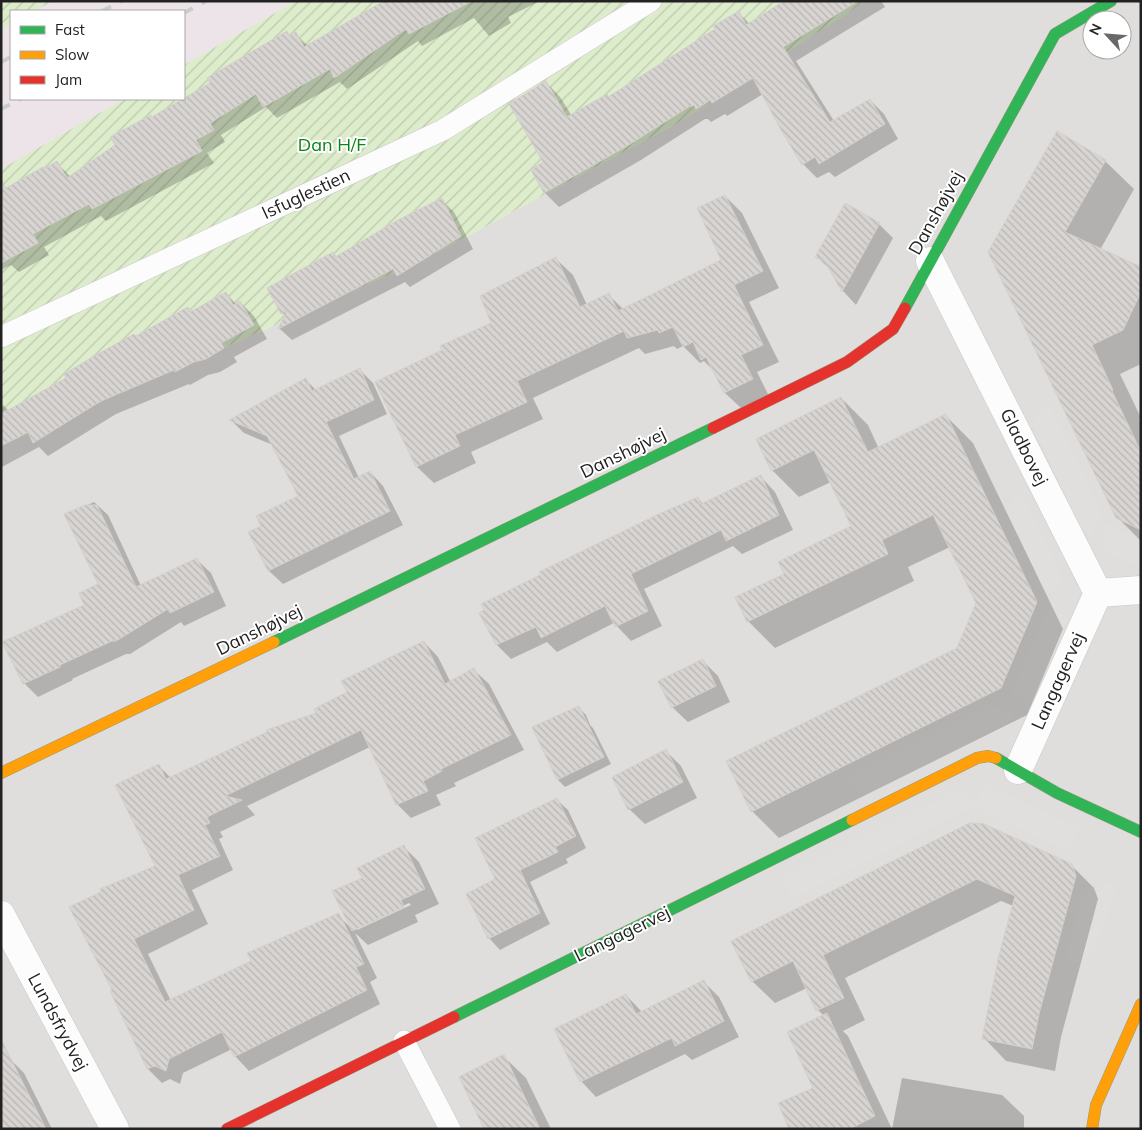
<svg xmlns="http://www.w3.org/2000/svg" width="1142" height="1130" viewBox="0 0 1142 1130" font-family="Mulish,sans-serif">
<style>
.residential{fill:#dfdedc;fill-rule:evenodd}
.industrial{fill:#ede4e9}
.garden{fill:url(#garden-furrows)}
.parking{fill:#e0dfde}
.shadow{fill:#0003;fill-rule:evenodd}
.building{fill:url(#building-back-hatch);stroke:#d3d0cc}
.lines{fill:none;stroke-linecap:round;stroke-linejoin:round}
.lane-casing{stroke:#c9c8c7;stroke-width:22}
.street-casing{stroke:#c9c8c7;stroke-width:29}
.fast-casing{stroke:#999a82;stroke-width:12}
.slow-casing{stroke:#999a82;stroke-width:12}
.jam-casing{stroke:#999a82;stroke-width:12}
.lane{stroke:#fdfcfc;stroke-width:21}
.street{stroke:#fdfcfc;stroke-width:28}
.fast{stroke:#30b455;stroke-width:11}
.slow{stroke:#ff9f0a;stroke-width:11}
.jam{stroke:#e5322d;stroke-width:11}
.rail{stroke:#ccc;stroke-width:4;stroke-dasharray:10 10;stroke-linecap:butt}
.labels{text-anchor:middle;stroke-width:4;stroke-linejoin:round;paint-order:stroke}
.park-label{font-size:18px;fill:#0c8416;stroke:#fff}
.street-label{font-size:18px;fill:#222;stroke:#fff}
</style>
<defs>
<pattern id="garden-furrows" width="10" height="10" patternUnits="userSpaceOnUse" patternTransform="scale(1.25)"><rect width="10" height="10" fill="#ddeccb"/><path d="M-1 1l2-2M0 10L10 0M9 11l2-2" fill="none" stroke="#bdcaae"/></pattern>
<pattern id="building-back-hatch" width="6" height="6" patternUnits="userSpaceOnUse" patternTransform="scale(1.25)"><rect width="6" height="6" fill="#d7d4d2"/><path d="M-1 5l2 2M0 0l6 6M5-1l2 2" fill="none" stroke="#b8b6b4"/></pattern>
</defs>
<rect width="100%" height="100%" fill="#f0eeeb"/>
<!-- residential -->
<path class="residential" d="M866,1h275v1128h-1140v-683l422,-186 260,-140zM1092,20h30v30h-30z"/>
<!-- industrial -->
<path class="industrial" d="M53,1h243l-112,64v-54h-149z
M11,24v75h113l-123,70v-139z"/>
<!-- garden -->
<path class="garden" d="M1,1h52l-18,10h-24v13l-10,6z
M296,1h570l-183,119 -260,140 -422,186v-277l123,-70h60v-34z"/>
<!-- parking -->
<path class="parking" d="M1049,402l54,115 -13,19 -9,-4 -48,-109z
M1015,492l8,3 39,82 -7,16 -12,-4 -35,-75z
M1104,523l37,17v27l-38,-16z
M1048,608l20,9 -37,87 -20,-10z
M990,705l25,9 -2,8 -149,73 -18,-11 6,-11z
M985,784l94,44 -11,23 -95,-44 -181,92 -11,-22 182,-90 11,20z
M1112,882l3,12 -24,62 -20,9 -5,-12 18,-61z"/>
<!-- shadow -->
<path class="shadow" d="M386,1h154l-32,16 3,6 -22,13 -15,-18 -52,28 -4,-5 -71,48 -7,-7 -63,36 -11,-11 -45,28 4,7 -18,11 7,10 -108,58 -5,-5 -57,31 5,8 -30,17 -8,-7 -10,5v-78l56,-29 14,14 89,-62 52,-31 74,-52 4,4 5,-3 13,13z
M786,1h95l4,6 -89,54 38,60 36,-21 14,14 14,25 -63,38 -6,-5 -12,6 -14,-14 -40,-70 -36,22 -2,-2 -14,8 -3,-3h-3l-64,41 -82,47 -14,-14 -13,-22 13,-8 1,-81 14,15 12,19 37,-18 108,-68 22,-17 11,11z
M1105,161l29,28 -34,61 41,19v95l-21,10 21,44 -2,2 2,3v118l-24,-24 -127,-265z
M725,196l17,17 37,75 -30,14 30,60 -22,10 12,24 -27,13 -17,-16 -10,-21 -11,-11 -4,2 -17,-17 -6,3 -3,-3 -29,8 -6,-6 -106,50 10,21 -72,33 5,11 -42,20 -17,-16 27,-117 48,-27 64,-64 17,16 14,30 22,-10 15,15 99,-49z
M442,200l12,12 19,37 -63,38 -5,-5 -113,58 -12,-11 6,-13 -4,-3 51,-60 4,4z
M879,224l14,14 -37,67 -13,-14 -11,-20 -15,-14z
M226,293l10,11 4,-2 14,14 13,23 -33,18 3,5 -17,10 -12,3 -18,10 -1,-1 -73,30 -68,42 -9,-9 -37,20 -1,-1v-60l2,-1 6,6 178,-103 4,4z
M360,370l13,13 14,31 -48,22 20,42 11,-6 13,14 20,39 -120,59 -14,-13 -19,-38 12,-6 38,-30 -27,-52 -29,-12 -13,-13 75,-40 10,10z
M841,398l27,27 11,24 67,-33 27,27 90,186 -36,86 -248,123 -27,-27 206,-163 19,-45 -27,-56 -42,20 6,14 -139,67 -27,-27 37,-46 68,-48 -22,-45 -32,15 -27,-27z
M761,477l14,15 18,38 -51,24 -9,-8 -89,43 18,37 -31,15 -17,-18 -57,29 -10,-10 -36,17 -14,-14 201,-147 5,6z
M94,502l14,13 33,71 56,-26 14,13 15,33 -42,20 -3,-4 -51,32h-4l-54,25 1,1 -35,17 -14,-14 76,-99 -34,-69z
M424,642l14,15 13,26 23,-13 15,14 35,66 -70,33 2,3 -20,9 5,10 -30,13 -14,-14 -27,-57 -123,59 8,9 -35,17 3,5 -4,2 14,31 -41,20 16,34 -60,30 23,47 82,-40 85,-46 13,13 13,-49 40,-32 15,15 20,42 -24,11 3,7 -50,23 -13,-12 22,45 -7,4 10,22 -131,67 -14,-15 -3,-7 -49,24 -3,11 -10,-5 -8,4 -14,-14 -36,-78 45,-125 2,-100 12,12 147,-64zM409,903l2,2 -54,25v-2z
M703,661l15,15 12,26 -42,20 -16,-15z
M578,707l8,8 4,10 3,3 18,36 -46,23 -7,-7 -24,-53z
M666,751l15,15 16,32 -52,26 -16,-15z
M556,799l12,11 18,38 -20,11 2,4 -38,19 20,42 -50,26 -11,-12 8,-59z
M970,825l101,40 23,23 4,11 -37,138 -6,34 -49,-10 -22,-23 29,-132 -12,-5 -156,77 20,42 -22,11 5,5 44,93 10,-51 100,17 22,21v13h-234l25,-40 9,-73 -6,-6 -11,-22 -32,15 -23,-22z
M704,982l15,15 20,40 -47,23 -7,-6 -89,43 -15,-16 45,-86 16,17z
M503,1056l23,22 25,51h-65z
M10,1059l14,14 28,56h-51z"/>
<!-- building -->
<path class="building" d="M384,1h88l-63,33 -3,-5 -72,49 -4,-9 -67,38 -7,-13 -46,29 4,7 -18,10 6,11 -110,58 -3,-5 -56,30 5,9 -37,20v-84l5,9 37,-21 1,2 13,-8 10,17 48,-33 -5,-8 41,-22 1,2 58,-34 -3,-5 80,-47 2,4 7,-3 8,15z
M784,1h74l-75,46 47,75 40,-23 15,25 -66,40 -4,-7 -13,8 -21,-35 -28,-52 -41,25 -2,-3 -14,9 -2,-4 -3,2 -1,-1 -63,40 -83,47 -13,-23 12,-8 -34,-58 37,-23 21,36 40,-23 1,3 107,-68 -2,-3 26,-15 7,14z
M1057,131l49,29 -41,72 76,35v25l-18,38 -31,15 21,45 -1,1 29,61v78l-25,-12 -128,-266z
M725,195l38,76 -29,14 29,60 -22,10 12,24 -29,14 -18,-36 -5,3 -8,-18 -10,5 -10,-20 -14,6 -1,-3 -31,8 -3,-7 -107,50 10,21 -72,33 5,11 -44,21 -41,-85 67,-32 -2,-4 51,-23 -11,-27 76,-39 24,50 29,-14 9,18 103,-51 -24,-52z
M442,198l19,38 -64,40 -4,-7 -115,60 9,-19 -6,4 -14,-26 66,-36 2,5 63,-37z
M845,203l35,20 -38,69 -17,-30 -10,-5z
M226,292l7,13 7,-4 14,24 -33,18 3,5 -18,11 -12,3 -19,10 -1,-2 -73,31 -68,42 -5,-11 -27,14v-32l65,-36 -2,-4 32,-19 38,-21 2,2 52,-29 2,5z
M360,368l14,32 -48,22 28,57 16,-8 20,40 -122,60 -20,-39 13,-6 -5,-10 42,-20 -31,-60 -38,-16 77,-42 6,13z
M841,397l27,55 78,-38 91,188 -36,86 -250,124 -25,-51 231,-113 19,-45 -43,-88 -51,25 6,14 -141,68 -12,-25 49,-23 -6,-12 73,-36 -37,-76 -43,21 -15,-32z
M761,475l18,40 -53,26 -5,-11 -90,44 17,37 -33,16 -10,-21 -64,32 -5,-11 -40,18 -17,-32 5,-3 -3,-6 59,-29 -1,-3 122,-59 37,-16 3,7z
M85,505h12l39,82 61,-29 17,34 -44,21 -2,-4 -52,32h-4l-52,24v2l-37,17 -21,-42 82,-37 -5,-12 19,-9 -34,-70z
M424,641l21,43 29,-16 37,67 -70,34 1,2 -19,10 5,10 -32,14 -35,-75 -136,66 17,4 -35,17 3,6 -5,2 15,31 -42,19 16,35 -60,29 31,63 86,-41 -4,-8 92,-40 25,51 -8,3 11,23 -133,67 -12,-25 -53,27 -3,12 -11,-5 -8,3 -37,-78 2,-1 -43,-83 32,-15 -1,-3 55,-23 -40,-81 44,-21 7,15 101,-47 -1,-2 50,-17 -2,-4 33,-17 -6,-11z
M703,659l13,27 -45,22 -13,-27z
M579,706l25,51 -47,23 -25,-53z
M666,749l17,33 -55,28 -16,-33z
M557,798l19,38 -21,11 3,5 -38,18 20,43 -52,26 -22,-45 29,-15 -20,-41z
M970,823l14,1 88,40 4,12 -37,138 -7,35 -50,-10 17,-84 16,-59 -38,-17 -154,76 21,43 -28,13 -23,-50 -42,21 -20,-41z
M404,845l21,44 -24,11 3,7 -52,24 -20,-40 30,-13 -5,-10z
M704,980l20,41 -49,25 -3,-8 -92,44 -26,-53 72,-35 10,20z
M827,1013l48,103 -25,13h-61l-11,-26 35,-15 -26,-56z
M1,1039l45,90h-45z
M504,1054l36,75h-56l-25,-52z"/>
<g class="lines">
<!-- lane casing -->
<g class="lane-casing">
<path id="lane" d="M1,337l442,-207 208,-129
M404,1041l46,88"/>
</g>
<!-- street casing -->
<g class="street-casing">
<path id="street" d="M930,261l168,332 43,-3
M1018,770l80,-177
M1,915l114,214"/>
</g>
<!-- fast casing -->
<g class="fast-casing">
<path id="fast" d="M905,308l150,-274 56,-33
M274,642l439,-214
M996,758l61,35 84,39
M454,1017l398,-197"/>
</g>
<!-- slow casing -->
<g class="slow-casing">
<path id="slow" d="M1,773l273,-131
M852,820l125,-62 11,-2 8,2
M1092,1129l4,-24 45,-101"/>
</g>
<!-- jam casing -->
<g class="jam-casing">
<path id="jam" d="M713,428l134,-66 46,-33 12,-21
M227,1129l227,-112"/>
</g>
<!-- lane -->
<use href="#lane" class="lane"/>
<!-- street -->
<use href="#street" class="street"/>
<!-- fast -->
<use href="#fast" class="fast"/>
<!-- slow -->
<use href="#slow" class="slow"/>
<!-- jam -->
<use href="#jam" class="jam"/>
<!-- rail -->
<path class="rail" d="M102,11l20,-10
M184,13l22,-12
M1,62l10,-5
M1,109l20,-10"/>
</g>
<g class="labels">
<!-- park labels -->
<g class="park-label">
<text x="332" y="151">Dan H/F</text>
</g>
<!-- street labels -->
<g class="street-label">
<text transform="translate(306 194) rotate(-25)" y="6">Isfuglestien</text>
<text transform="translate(936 213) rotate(-61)" y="6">Danshøjvej</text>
<text transform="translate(1024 447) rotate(63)" y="6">Gladbovej</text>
<text transform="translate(623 453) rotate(-26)" y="6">Danshøjvej</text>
<text transform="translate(259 630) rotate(-26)" y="6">Danshøjvej</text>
<text transform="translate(1058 681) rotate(-66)" y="6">Langagervej</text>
<text transform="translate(622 934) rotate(-26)" y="6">Langagervej</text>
<text transform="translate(58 1022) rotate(62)" y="6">Lundsfrydvej</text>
</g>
</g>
<!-- border -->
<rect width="1142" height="1130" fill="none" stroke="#222222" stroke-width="5"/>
<!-- legend -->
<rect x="10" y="10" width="175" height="90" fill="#ffffff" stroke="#a7a7a7"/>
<rect x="20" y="26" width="25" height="8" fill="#30b455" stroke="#a7a7a7"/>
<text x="55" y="35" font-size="15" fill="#222222">Fast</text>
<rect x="20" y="51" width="25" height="8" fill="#ff9f0a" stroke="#a7a7a7"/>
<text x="55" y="60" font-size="15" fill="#222222">Slow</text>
<rect x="20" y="76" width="25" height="8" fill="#e5322d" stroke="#a7a7a7"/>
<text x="55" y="85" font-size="15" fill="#222222">Jam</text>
<!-- north arrow -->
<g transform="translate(1107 35) rotate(296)"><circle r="24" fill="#ffffff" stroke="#a7a7a7"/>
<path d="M0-4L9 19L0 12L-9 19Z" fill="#6a6968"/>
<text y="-8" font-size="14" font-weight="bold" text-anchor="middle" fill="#222222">N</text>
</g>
</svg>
